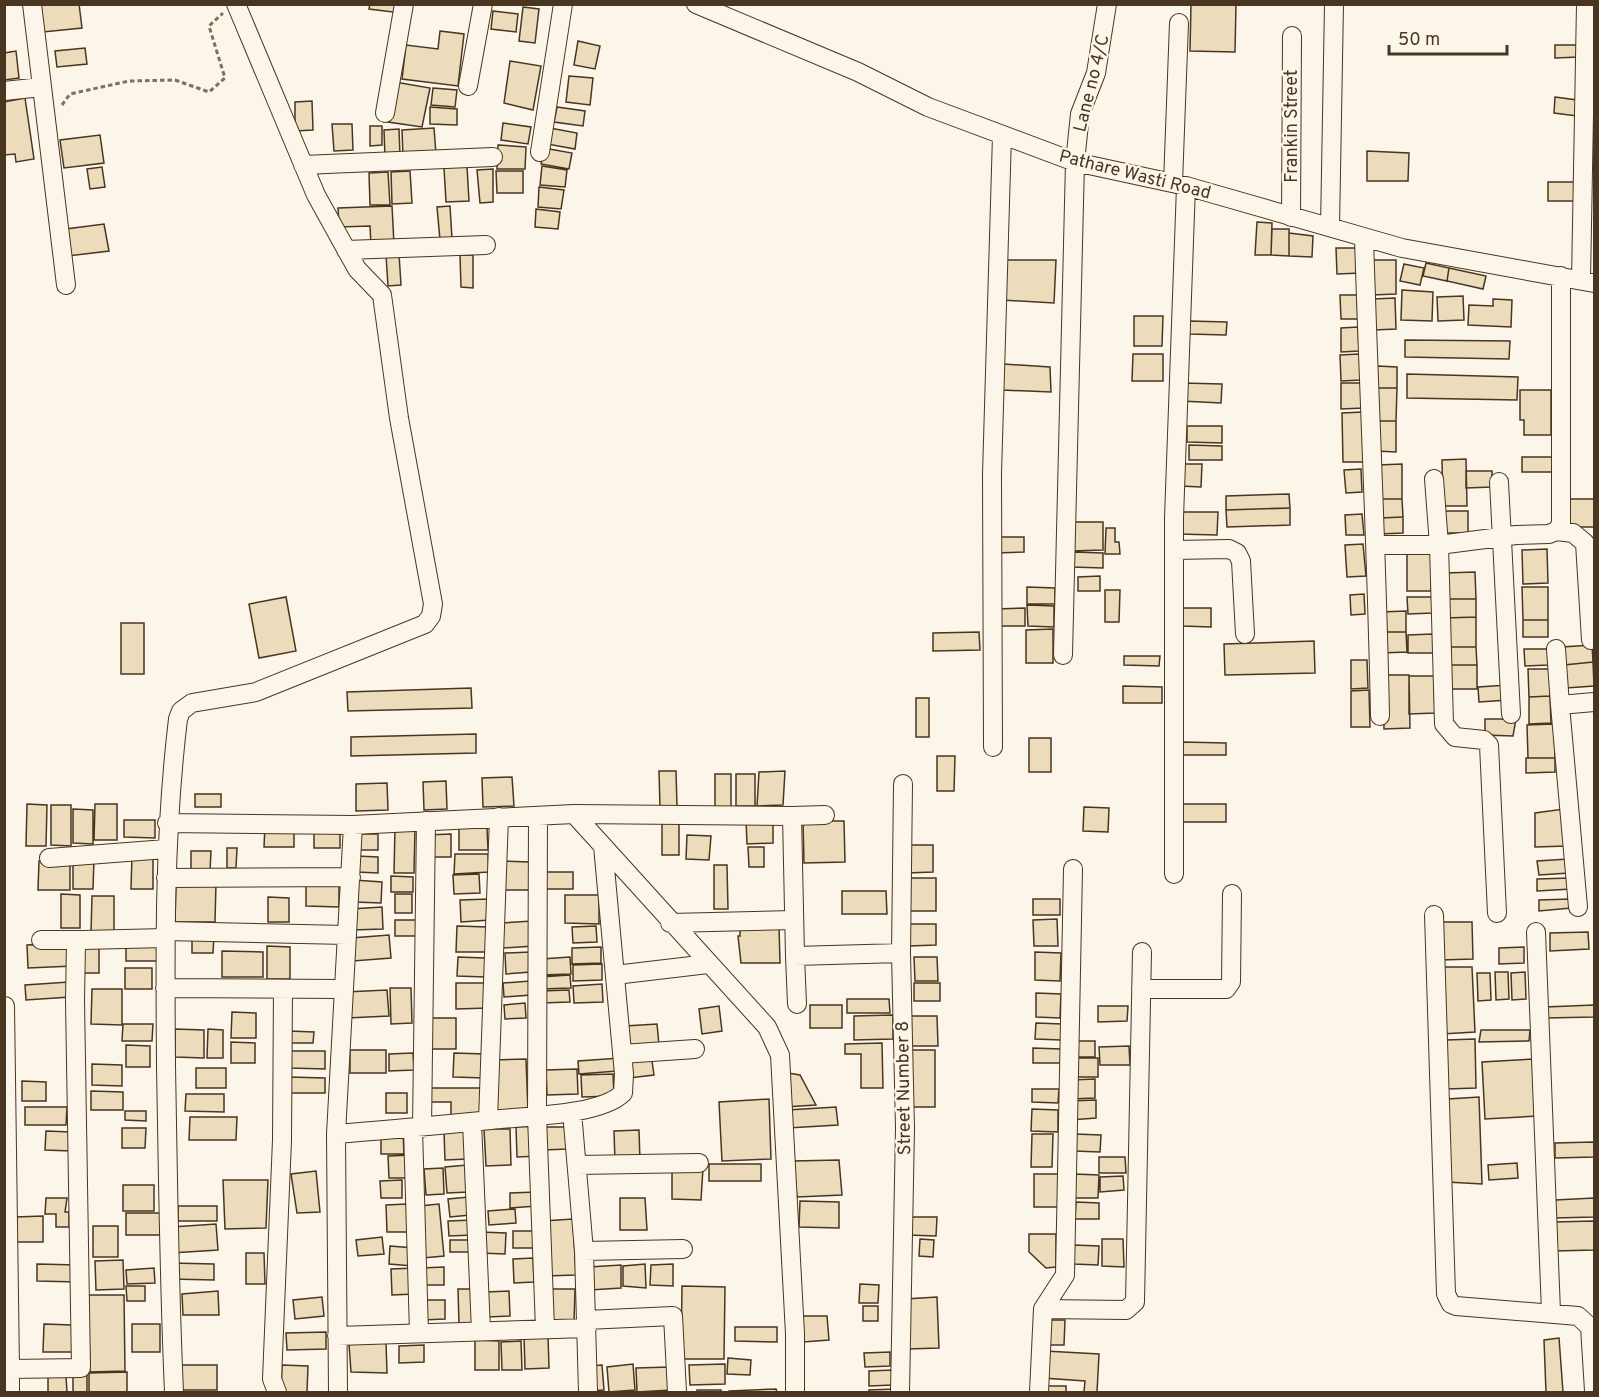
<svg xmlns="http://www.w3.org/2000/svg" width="1599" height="1397" viewBox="0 0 1599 1397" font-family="Overpass,sans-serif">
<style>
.building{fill:#ecdcbc;stroke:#4a3520;stroke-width:1.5}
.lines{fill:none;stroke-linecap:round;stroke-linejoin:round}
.minor-casing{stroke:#4a3520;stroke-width:20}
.path{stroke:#7f6f5c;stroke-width:3;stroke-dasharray:4.5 3;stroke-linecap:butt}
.minor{stroke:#fbf6e9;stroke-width:18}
.labels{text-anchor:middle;stroke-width:4.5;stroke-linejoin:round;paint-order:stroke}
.street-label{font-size:18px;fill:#4a3520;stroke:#fbf6e9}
</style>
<rect width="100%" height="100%" fill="#fbf6e9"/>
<!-- building -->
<path class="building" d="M40,4h39l3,24 -39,4z
M370,4h32l-1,9 -32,-4z
M1191,4h45l-1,48 -45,-1z
M523,7l16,2 -4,34 -16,-2z
M493,11l25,3 -2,18 -25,-3z
M440,31l24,3 -6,52 -56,-7 4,-34 32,4z
M578,41l22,5 -5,23 -21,-4z
M1555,45h23l1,12 -24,1z
M85,48l2,16 -30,3 -2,-16z
M16,51l3,27 -15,2v-27z
M510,61l31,5 -8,44 -29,-7z
M569,76l24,2 -3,27 -24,-3z
M395,82l35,6 -8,39 -34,-5z
M433,88l24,2 -2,17 -24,-2z
M1555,97l22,3v16l-23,-3z
M25,98l9,61 -18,3 -1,-8 -11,1v-53z
M312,101l1,29 -18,1v-29z
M430,107l27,2v16l-27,-1z
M557,107l28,4 -2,15 -29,-4z
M503,123l28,4 -3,17 -27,-4z
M332,124h20l1,26 -19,1z
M370,126h12v19l-12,1z
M434,128l2,26 -33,2 -1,-26z
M550,128l27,5 -2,16 -28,-5z
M399,129l1,27 -15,1 -1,-27z
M100,135l4,28 -40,5 -4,-28z
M498,145l28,2 -1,22h-28z
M544,148l28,5 -3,16 -28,-5z
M1367,151l42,2 -1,28h-41z
M467,166l2,35 -23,1 -2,-34z
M542,166l25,4 -2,17 -25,-2z
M102,167l3,20 -15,2 -3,-20z
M493,169v33l-13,1 -3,-33z
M410,171l2,32 -20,1 -1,-32z
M496,171h27v22h-26z
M388,172l2,33h-20l-1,-32z
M1548,182h27l1,19h-28z
M539,187l25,3 -3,19 -23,-2z
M392,206l2,38 -23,1 -1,-19 -31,1 -1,-19z
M450,206l2,33 -12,1 -3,-33z
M536,209l24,3 -2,17 -23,-2z
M1257,222l15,1 -1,32h-16z
M104,224l5,27 -41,5 -2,-27z
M1272,229h17v27l-18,-1z
M1289,233l24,3 -1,21 -23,-1z
M1336,248h25v25l-24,1z
M399,254l2,31 -13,1 -2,-31z
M460,255h13v33l-12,-1z
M1003,260h53l-2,43 -52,-3z
M1371,260h25v34l-24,1z
M1426,263l23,5 -2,13 -24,-5z
M1404,264l20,4 -4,17 -20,-4z
M1449,268l37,8 -3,13 -36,-8z
M1402,290l31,2 -1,29 -31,-1z
M1340,295h17l1,24h-17z
M1463,296l1,24 -26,1 -1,-24z
M1395,298l1,31 -22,1 -1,-31z
M1493,299l19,1 -1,27 -43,-2 1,-20 24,1z
M1134,316h29l-1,30h-28z
M1189,321l38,1 -1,13 -37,-1z
M1358,327l1,24 -18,1v-24z
M1405,340l105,1 -1,18 -104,-2z
M1133,354h30v27h-31z
M1360,354l1,26 -20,1 -1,-26z
M1003,364l47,3 1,25 -49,-2z
M1377,366l20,1v21h-20z
M1407,374l111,3 -1,23 -110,-2z
M1182,383l40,1 -1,19 -40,-2z
M1341,383h22v25l-22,1z
M1377,388h20l-1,33h-20z
M1520,390h31v45h-27v-15h-4z
M1363,412l2,50h-22l-1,-49z
M1376,421h20v31l-20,-1z
M1187,426h35v17l-35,-1z
M1189,445l33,1v14h-33z
M1522,457h31v15h-31z
M1466,459l1,47h-24l-1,-46z
M1180,464h22l-1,23 -21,-1z
M1402,464v35h-23l-1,-34z
M1361,469l1,23 -16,1 -2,-23z
M1466,471h26v16l-26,1z
M1289,494l1,14 -64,2v-14z
M1379,499h23l1,18 -24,1z
M1570,499h24v28h-24z
M1290,508v17l-63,2 -1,-17z
M1445,511h23v22h-23z
M1178,512h40l-1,23 -39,-1z
M1362,514l2,21h-18l-1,-20z
M1403,517v16l-23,1 -1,-16z
M1071,522h32v28l-32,1z
M1106,528h9v14h4l1,12h-15z
M996,537h28v15l-28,1z
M1363,544l3,32 -19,1 -2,-32z
M1431,548v43h-24v-42z
M1547,549l1,34 -25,1 -1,-34z
M1073,552l30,1v15l-31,-1z
M1475,572l1,27h-31v-26z
M1100,576v15h-22v-14z
M1027,587l28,1v16h-28z
M1522,587h26v33h-25z
M1105,590h15l-1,32h-14z
M1364,594l1,20 -14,1 -1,-20z
M286,597l10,54 -37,7 -10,-54z
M1407,597h25l1,16 -25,1z
M1445,599h31v18l-31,1z
M1027,605l27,1v21l-26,-1z
M1025,608v18h-29v-17z
M1181,608h30v19l-30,-1z
M1406,611v21h-25l-1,-20z
M1476,617v30h-30l-1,-29z
M1523,620h25v17h-25z
M121,623h23v51h-23z
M1053,629v34h-27v-33z
M979,632l1,18 -47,1v-18z
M1381,632h25l1,20 -26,1z
M1433,634v19h-25v-18z
M1314,641l1,32 -90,2 -1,-31z
M1592,645l1,17 -29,3 -2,-18z
M1446,647h30l1,18h-31z
M1524,649h25v16l-24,1z
M1124,656h36l-1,10 -35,-1z
M1351,660h16l1,28 -17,1z
M1593,662l1,24 -28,2 -2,-23z
M1446,665h31v24h-31z
M1528,669h22v27l-21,1z
M1383,675h26l1,53 -26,1z
M1409,676h25l1,37 -26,1z
M1508,685l1,15 -30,2 -1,-15z
M1123,686l39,1v16h-39z
M471,688l1,20 -124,3 -1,-19z
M1369,690l1,37h-19v-36z
M1550,696l1,27 -22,1v-27z
M916,698h13v39h-13z
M1485,719h31l-3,17 -28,-1z
M1554,724l1,34h-27l-1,-33z
M476,734v19l-125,3v-19z
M1029,738h22v34h-22z
M1182,742l44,1v12h-45z
M937,756h18l-1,35h-17z
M1526,758h29v14l-29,1z
M659,771h17l1,35 -17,1z
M785,771l-2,34 -26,1 2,-34z
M715,774h16v33h-16z
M736,774h19v32h-19z
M512,777l2,29 -31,1 -1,-29z
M446,781l1,28 -23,1 -1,-28z
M387,783l1,27 -32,1v-27z
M195,794h26v13h-26z
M27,804l20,1 -1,41h-20z
M95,804h22v36h-23z
M1179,804h47v18h-47z
M51,805h20v41l-20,-1z
M1084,807l25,1 -1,24 -25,-1z
M73,809l20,1v34l-20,-1z
M1564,809l3,37 -32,1v-34z
M662,817h17v38h-17z
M124,820h31v18l-31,-1z
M746,820h27v23l-26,1z
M803,821h41l1,41 -41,1z
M265,826h29v21h-30z
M314,827l26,1v20h-26z
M395,828h20l-1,45h-20z
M459,828h28l1,22h-29z
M355,834h23v16h-23z
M451,834v23h-23l-1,-22z
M687,835l24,1 -2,24 -23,-1z
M906,845h27v27l-26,1z
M748,847h16v20h-15z
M227,848h10l-1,20h-9z
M191,851h20l-1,20h-19z
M455,854h33l1,18 -35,2z
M132,855h21v34h-22z
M357,856l21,1v16l-21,-1z
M73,858h21l-1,31h-20z
M1568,859l1,14 -30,2 -2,-14z
M39,861h31v29h-32z
M502,861l27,1v28h-27z
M714,865h13l1,44h-14z
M543,872h30v17h-30z
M479,874l1,19 -26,1 -1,-19z
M391,876l22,1v15h-22z
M906,878h30v33h-28z
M1570,878l1,11 -34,2v-12z
M354,880l28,2 -1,21 -27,-1z
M176,883h40l-1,39h-40z
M306,884l33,1v22l-33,-1z
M842,891h44l1,23h-45z
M61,894l19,1v33h-19z
M395,894h17v19h-17z
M565,895h34v29l-34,-1z
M92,896h22v37h-23z
M268,897l21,1v24h-21z
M489,899l1,21 -29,2 -1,-22z
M1033,899h27v16h-27z
M1570,899l1,9 -32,3v-11z
M382,907l1,22 -31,1 -1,-21z
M1057,919l1,27h-24l-1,-26z
M395,920h22v16h-22z
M532,921l2,25 -31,2 -2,-25z
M1440,922h32l1,37 -33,1z
M909,924h27v21l-27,1z
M457,926l31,1 2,25h-34z
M596,926l1,16 -24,1 -1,-16z
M779,926l1,37h-39l-3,-27h2v-9z
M1588,932l1,17 -39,2v-18z
M192,935h22l-1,18h-21z
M389,935l2,23 -38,3 -2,-23z
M126,941h31v20h-31z
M72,943l1,23 -45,2 -1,-23z
M83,946h16v27h-16z
M267,946l23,1v32h-23z
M601,947v16l-29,1v-16z
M1524,947v16l-25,1v-16z
M222,951l41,1v25h-41z
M530,952l1,20 -25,2 -1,-21z
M1035,952l26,1 -1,28 -25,-1z
M458,957l27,1v19l-28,-1z
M570,957l1,17 -31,1 1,-16z
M914,957h23l1,24h-23z
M602,964v16l-29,1v-16z
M1441,967h31l3,65 -33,2z
M125,968h27v21h-27z
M1495,972h13l1,27 -13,1z
M1525,972l1,27 -14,1 -1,-27z
M1477,973h13l1,27 -13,1z
M570,975l1,13 -31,1v-12z
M530,981l1,14 -27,2 -1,-14z
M69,982l1,15 -44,3 -1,-15z
M456,983h32v25l-32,1z
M914,983h26v18h-26z
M602,984l1,18 -29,1 -1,-17z
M390,988h21l1,35 -21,1z
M92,989h30v36l-31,-1z
M387,990l2,26 -42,2 -2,-26z
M569,990l1,12 -29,1 -1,-12z
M1036,993l25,1 -1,24 -24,-1z
M847,999h42l1,14h-43z
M525,1003l1,15 -21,1 -1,-14z
M810,1005h32v23h-32z
M1594,1005v12l-48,1 -1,-11z
M719,1006l3,25 -20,3 -3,-25z
M1098,1006h30l-1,15 -29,1z
M232,1012l24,1v25h-25z
M893,1015v24l-39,1v-24z
M910,1016h27l1,30h-27z
M428,1018h28v31h-28z
M1036,1023l26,1 -1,16 -26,-1z
M123,1024h30l-1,17h-30z
M657,1024l2,21 -32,3 -2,-22z
M175,1029l29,1v28l-29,-1z
M208,1029l15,1v28h-16z
M1481,1030h49l-1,11 -50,1z
M289,1031l25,1 -1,11h-24z
M1475,1039l1,49 -30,1v-49z
M1072,1041h23v16h-23z
M231,1042l24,1v20h-24z
M882,1043l1,45h-22v-34h-16v-10z
M126,1045l24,1v21h-24z
M1129,1046l1,19h-30l-1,-18z
M1033,1048l28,1v14h-28z
M350,1050h36v23h-36z
M907,1050h28v57h-28z
M290,1051h35v18l-35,-1z
M413,1053l1,17 -25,1v-17z
M454,1053l31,1v24l-32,-1z
M651,1054l3,21 -25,3 -3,-21z
M620,1058l-3,13 -38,3 -1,-13z
M1075,1058h23v19h-23z
M526,1059l2,53 -34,2 -1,-54z
M1533,1059l4,57 -52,3 -3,-57z
M92,1064l30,1v21l-30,-1z
M196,1068h30v20h-30z
M577,1069l1,25 -31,1 -1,-25z
M782,1072l18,3 16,30 -32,2z
M613,1074l1,22 -32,1 -1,-22z
M289,1077l36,1v15h-36z
M1095,1079v19l-24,1v-19z
M22,1081l24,1v19h-24z
M423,1088h59v27h-31v-13h-28z
M1032,1089h27l-1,14 -26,-1z
M91,1091l32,1v18h-32z
M386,1093h21v20h-21z
M186,1094h38v18l-39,-1z
M1479,1097l3,87 -35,-2 1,-83z
M769,1099l2,60 -49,2 -3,-59z
M1096,1100v18l-26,2v-19z
M25,1107h42l-1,18h-41z
M836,1107l2,18 -50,3 -1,-18z
M1032,1109l26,1v22l-27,-1z
M125,1111h21v10l-21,-1z
M190,1117h47l-1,23h-47z
M537,1126l2,30 -22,1 -1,-30z
M544,1127h22l1,22 -23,1z
M122,1128h24l-1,20h-23z
M484,1129h26l1,36 -25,1z
M639,1130l1,31 -25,1 -1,-31z
M46,1131l25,1v19l-26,-1z
M467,1131l1,28 -23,1 -1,-28z
M403,1132l1,22h-23v-21z
M1032,1134h21l-1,33h-21z
M1074,1134l27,1 -1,17 -26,-1z
M1594,1142v15l-39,1v-15z
M412,1155l1,23h-24l-1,-22z
M1099,1157h26l1,16h-27z
M839,1160l3,35 -45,2 -4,-36z
M1517,1163l1,15 -29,2 -1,-15z
M709,1164h52v17h-52z
M467,1165l2,27 -22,1 -2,-26z
M443,1168l1,26 -18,1 -2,-26z
M703,1168l-2,32 -29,-1v-30z
M316,1171l4,41 -23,1 -6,-39z
M1034,1174h24l1,33h-25z
M1074,1174l25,1 -1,23h-25z
M1123,1176l1,14 -24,2v-15z
M223,1180h45l-2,48 -41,1z
M402,1180v18h-21l-1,-17z
M123,1185h31v26h-31z
M536,1192l1,14 -27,2v-15z
M469,1197l1,18 -20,2 -2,-18z
M46,1198h21l-2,14h4v15h-13v-13h-11z
M620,1198h25l2,32h-27z
M1594,1198v19l-40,1 1,-18z
M800,1201l39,1v26l-40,-1z
M1076,1202l23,1v16h-24z
M407,1204l1,28h-21l-1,-27z
M439,1204l5,52 -21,2 -4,-52z
M178,1206h39v15h-39z
M515,1209l1,14 -27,2 -1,-14z
M126,1213h34v22h-34z
M43,1216v26h-28v-25z
M908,1217h29l-1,19 -29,-1z
M573,1219l3,56 -31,1 -2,-55z
M473,1220v15l-24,1 -1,-15z
M1594,1221v29l-40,1 -1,-29z
M216,1224l2,26 -47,3 1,-26z
M93,1226h25v31h-25z
M513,1231h23v17h-23z
M480,1232l26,1 -1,21 -26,-1z
M1029,1234h27v33l-10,1 -17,-16z
M382,1237l2,17 -26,2 -2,-16z
M920,1239l14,1 -1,17 -14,-1z
M1102,1239h21l1,28 -22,-1z
M450,1240h20l-1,12h-19z
M1073,1245l26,1 -1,19 -25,-1z
M390,1246l24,2 -1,18 -24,-2z
M246,1253h18l1,31h-19z
M533,1258l1,24 -20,1 -1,-24z
M123,1260l1,29 -28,1 -1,-29z
M171,1263l43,1v16l-43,-1z
M37,1264l41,1v17l-41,-1z
M645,1264l1,24 -23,-2v-20z
M673,1264v22l-23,-1 1,-20z
M621,1265v23l-31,2 -1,-23z
M444,1267v18h-23v-17z
M154,1268l1,15 -28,1 -1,-14z
M415,1268v26l-23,1 -1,-26z
M860,1284l19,1 -1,18h-19z
M126,1286h19v15h-18z
M682,1286l43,1 -1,72h-43z
M458,1289h13l1,34 -13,1z
M549,1289h26l-1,33 -26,-1z
M218,1291l1,24h-36l-1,-21z
M509,1291l1,25 -23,1 -1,-25z
M88,1295h36l1,76 -35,1z
M322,1297l2,19 -29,3 -2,-19z
M937,1297l2,51 -32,1 -2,-50z
M421,1300h24v19l-23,1z
M863,1306h15v15h-15z
M802,1316h25l2,24 -26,2z
M1047,1320h18l-1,25h-18z
M44,1324l28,1v27h-29z
M132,1324h28v28h-28z
M735,1327h42v15l-42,-1z
M326,1332v17l-39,1 -1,-17z
M524,1336h24l1,32 -24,1z
M1559,1338l4,54h-17l-2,-52z
M475,1340l24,1v29h-24z
M521,1341l1,29h-20l-1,-28z
M386,1342l1,31 -36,-1 -2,-28z
M424,1345v17l-25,1v-17z
M1045,1351l54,3 -2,38h-13l1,-11 -42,-3z
M890,1352v14l-25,1 -1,-14z
M728,1358l23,2 -1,15 -23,-1z
M633,1364l2,26 -26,2 -2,-25z
M725,1364v20l-35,1 -1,-20z
M180,1365h37v25h-37z
M282,1365l26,1 -1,26h-26z
M602,1365l2,25 -14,1 -1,-25z
M670,1367l1,23 -34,2 -1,-24z
M893,1370v15l-24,1v-15z
M73,1371l14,1v20h-14z
M127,1372v20h-38v-19z
M66,1376l1,16h-19v-15z
M1043,1386h23v6h-23z
M776,1389l1,3h-48v-1z
M895,1389v3h-26v-2z
M697,1390h24v2h-24z"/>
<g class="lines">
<!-- minor casing -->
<g class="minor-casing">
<path id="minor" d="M32,4l34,281
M696,4l162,68 70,35 147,55 111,24 216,62 192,35
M468,86l15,-82
M4,91l38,-4
M385,113l19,-109
M540,152l23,-148
M303,165l190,-8
M1173,183l6,-160
M1291,217l1,-181
M1330,227l4,-223
M1364,239c5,159 13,318 16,477
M346,250l140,-5
M1581,280l5,-276
M1434,479l5,66 5,179 11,13 29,3 5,5 8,168
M1499,482l12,232
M1556,531l17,2 12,10 6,97
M1377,545h62l77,-10 33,-1 7,-3 5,-6v-249
M1174,550l55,-1 8,4 4,8 4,73
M1556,649l4,56
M1063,655l12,-493 5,-48 16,-41 11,-69
M993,747l-1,-273 10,-339
M574,814l218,2 3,140 106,-3
M538,816l-1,300 8,213
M792,816l33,-1
M167,823l186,2 221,-11 193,213 13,28 15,279v58
M49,858l117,-9
M1174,874v-356l12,-332
M166,878l185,-1
M1578,907l-18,-202 34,-3
M1434,915l12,379 5,10 5,2 122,10 12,11 4,64
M670,923l124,-3
M165,931l182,4
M1536,932l15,380
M41,940h42
M795,956l2,48
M615,975l93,-11
M165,988l179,1
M1141,989h85l5,-7 1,-88
M5,1006l5,363
M622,1054l73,-5
M572,1112l12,139 4,141
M488,1120l11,-303
M472,1122l9,209
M422,1128l4,-307
M413,1129l6,204
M336,1134c52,-4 103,-9 155,-14 33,-4 109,-4 132,-27l1,-19 -21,-228
M577,1165l122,-2
M584,1251l99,-2
M1043,1309l83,1 9,-8 7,-350
M586,1320l87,-4 4,76
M337,1336l250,-8
M10,1392v-23l71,-1 -6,-368 1,-57 7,-3 82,-2
M174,1392c-5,-109 -6,-218 -8,-327 -1,-117 -2,-230 12,-346l3,-8 11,-8 64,-11 169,-68 6,-8 2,-12 -34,-186 -17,-123 -25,-26 -41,-74 -80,-191
M277,1392l-5,-13 10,-239 1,-151
M338,1392l-2,-258 17,-309
M900,1392l5,-264 -4,-175 2,-169
M1039,1392l4,-83 22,-34 8,-406"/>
</g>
<!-- path -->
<path class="path" d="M62,105l8,-11 59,-13 46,-1 34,12 16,-14 -16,-52 14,-13"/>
<!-- minor -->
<use href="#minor" class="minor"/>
</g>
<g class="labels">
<!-- street labels -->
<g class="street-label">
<text transform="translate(1091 83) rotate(-76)" y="6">Lane no 4/C</text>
<text transform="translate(1291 126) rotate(-90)" y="6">Frankin Street</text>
<text transform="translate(1135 174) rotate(14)" y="6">Pathare Wasti Road</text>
<text transform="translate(903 1088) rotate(-91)" y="6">Street Number 8</text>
</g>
</g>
<!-- border -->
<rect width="1599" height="1397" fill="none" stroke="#4a3520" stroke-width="12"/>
<!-- scale -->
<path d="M1389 45v9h118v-9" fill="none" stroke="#4a3520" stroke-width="3"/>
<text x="1398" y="45" font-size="18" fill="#4a3520" stroke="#fbf6e9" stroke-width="4.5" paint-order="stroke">50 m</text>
</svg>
